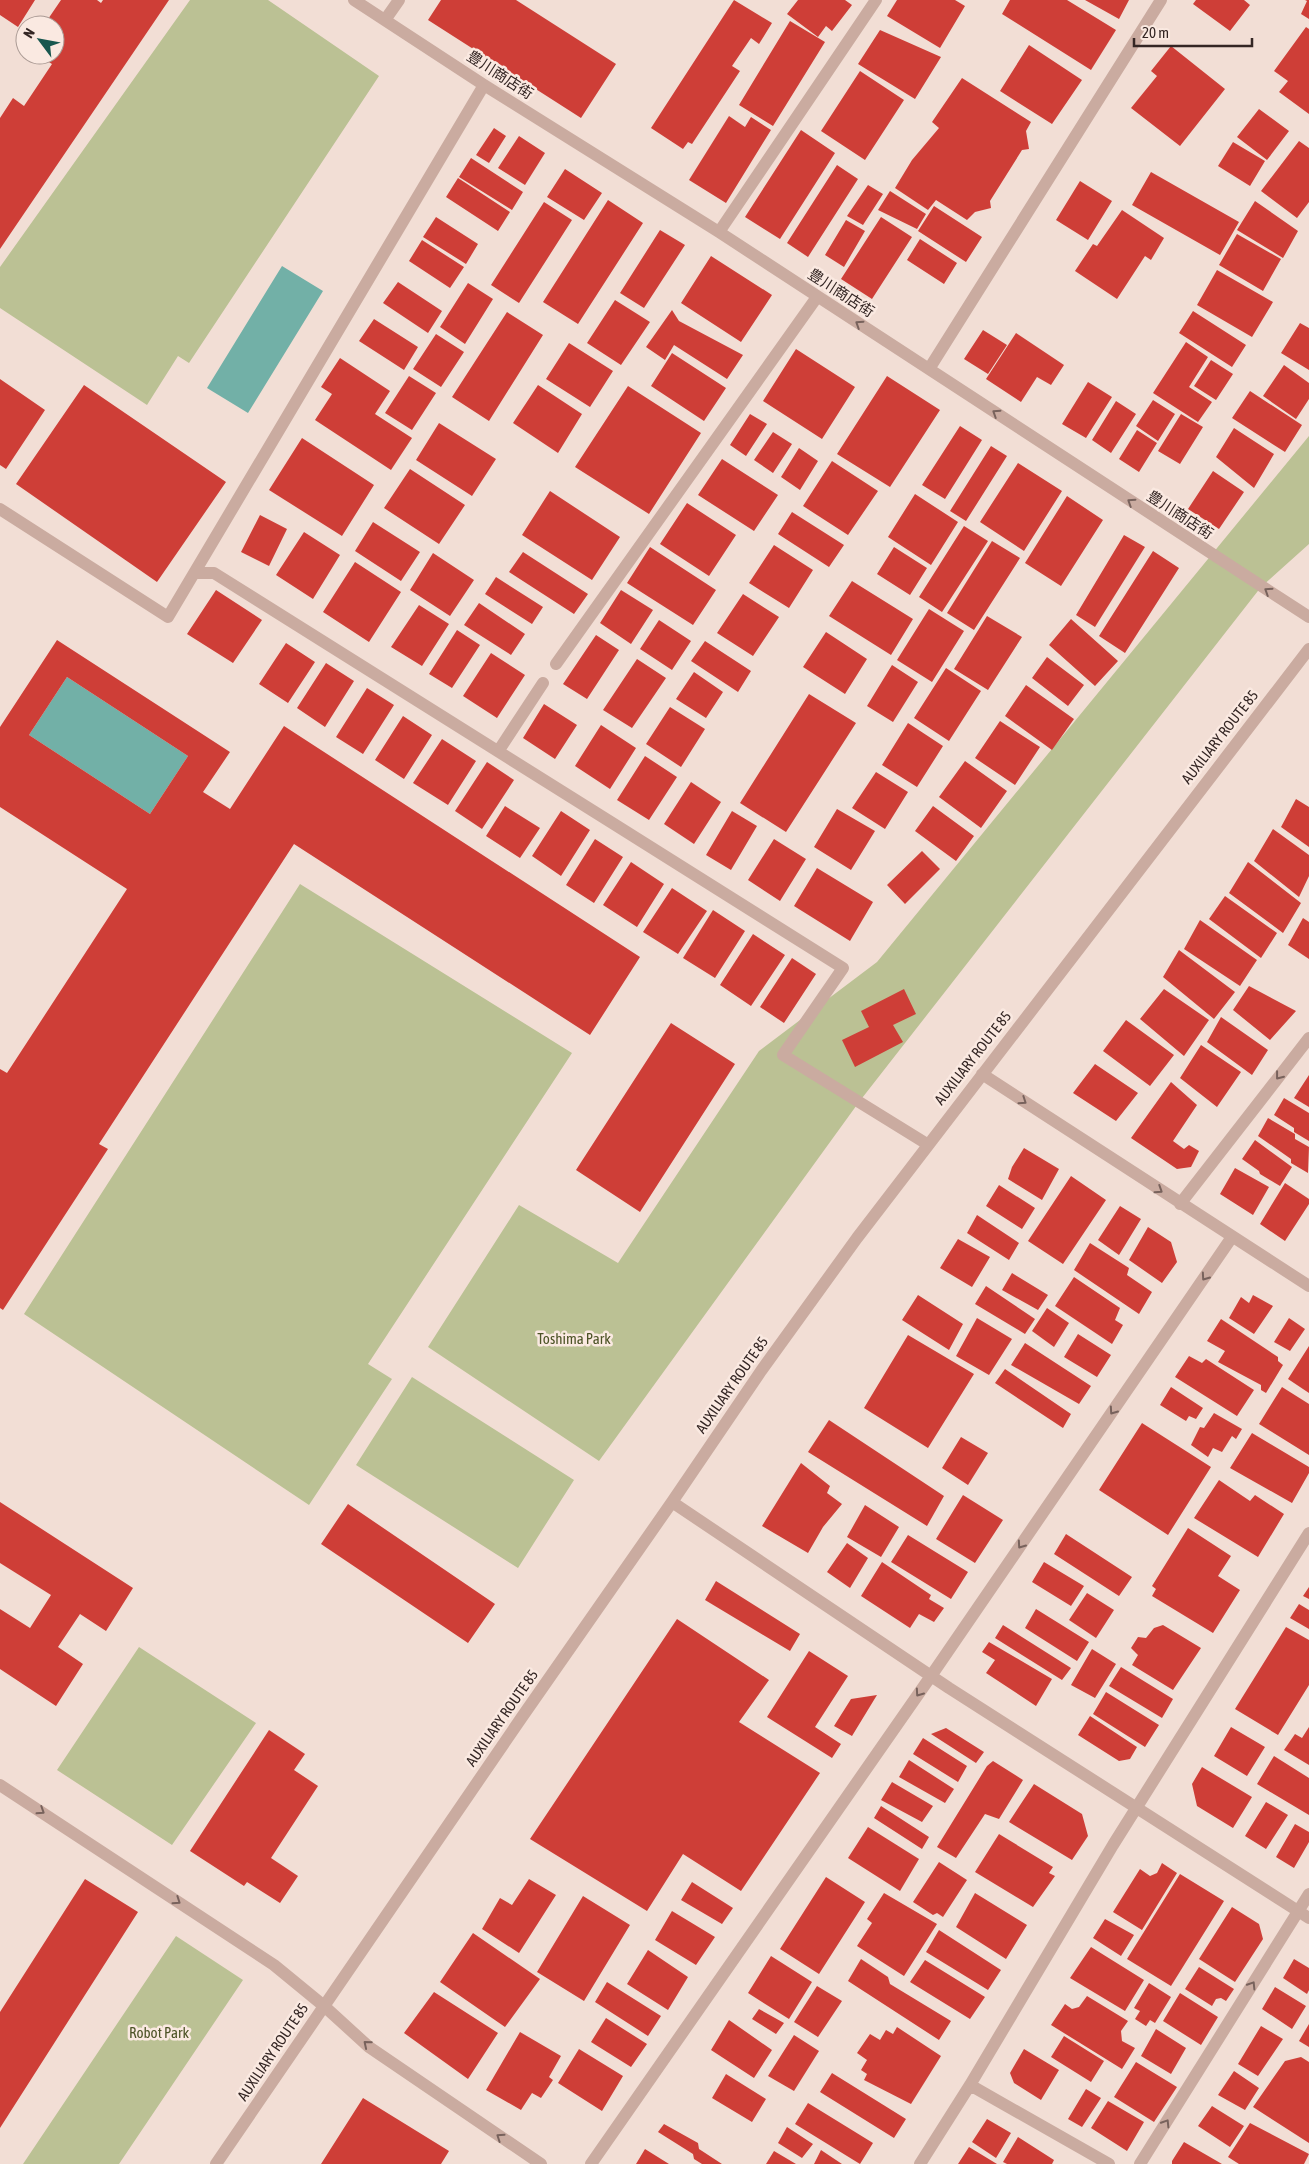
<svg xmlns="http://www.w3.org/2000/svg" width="1309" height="2164" viewBox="0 0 1309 2164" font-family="'Asap Condensed','Noto Sans JP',sans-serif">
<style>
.green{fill:#bbc194}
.water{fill:#72b0a7}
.building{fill:#ce3e37;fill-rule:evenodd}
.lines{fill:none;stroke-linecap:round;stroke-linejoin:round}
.minor{stroke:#caaba0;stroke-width:12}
.oneway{stroke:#78625c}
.labels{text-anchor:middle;stroke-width:5;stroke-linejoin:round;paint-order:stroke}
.street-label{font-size:15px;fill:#342624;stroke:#fae9e1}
.park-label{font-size:15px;fill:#4c5326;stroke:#fae9e1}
</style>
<rect width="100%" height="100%" fill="#f2ded5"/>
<!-- green -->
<path class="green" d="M190,0h78l111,76 -190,287 -11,-7 -31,49 -147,-97v-41z
M1309,436v108l-48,43 -402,515 -260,359 -171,-114 91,-142 99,58 141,-212 118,-89z
M300,884l272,169 -204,311 24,15 -83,126 -285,-191z
M412,1377l162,103 -56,88 -162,-103z
M139,1647l117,76 -84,122 -115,-75z
M176,1936l67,44 -124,184h-96z"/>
<!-- water -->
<path class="water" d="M282,266l41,25 -75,122 -41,-25z
M67,677l121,79 -38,58 -121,-79z"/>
<!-- building -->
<path class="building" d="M0,0h35l-17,27 -18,-12z
M61,0h36l4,3 2,-3h66l-169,249v-131l13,-20 11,8 28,-42 -14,-9h17v-30h-11z
M441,0h75l100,64 -35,54 -153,-98z
M734,0l38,23 -13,21 -8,-6 -19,28 8,5 -48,73 -4,-2 -5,7 -32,-21z
M798,0h47l7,5 -20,26 -6,-5 -8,11 -31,-23z
M897,0h58l10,6 -25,42 -53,-32z
M1010,0h57l49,30 -25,40 -89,-56z
M1085,0h44l-10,19z
M1196,0h48l6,5 -20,26 -37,-27z
M1305,0h4v19l-8,-5 6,-13z
M790,21l35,21 -52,84 -34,-21z
M1306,27l3,2v85l-30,-22 9,-11 -14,-10z
M880,30l61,27 -26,42 -57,-35z
M1029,45l53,35 -30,44 -52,-33z
M1171,46l54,43 -45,57 -49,-38 26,-32 -6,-5z
M860,71l44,29 -39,60 -44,-29z
M962,78l69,44 -5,9 3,18 -7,1 -32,51 1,7 -16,4 -8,8 -31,-20 -8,10 -33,-22 17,-28 27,-32 -7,-6z
M1259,109l30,22 -22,29 -30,-23z
M729,116l16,11 6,-10 20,13 -45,73 -37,-23z
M494,128l12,8 -17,27 -13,-8z
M801,130l34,23 -55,86 -35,-22z
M519,136l26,17 -20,32 -27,-17z
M1299,141l10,7v54l-12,16 -36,-27z
M1233,142l32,19 -15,25 -32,-20z
M471,158l52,34 -11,18 -53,-33z
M837,165l21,14 -50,78 -21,-14z
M565,169l37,24 -18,27 -37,-23z
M1151,172l88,50 -19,33 -88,-50z
M458,178l52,34 -12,19 -52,-34z
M1080,181l32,20 -24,39 -32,-20z
M868,185l15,9 -20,31 -16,-9z
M890,191l36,23 -9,15 -39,-19z
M608,200l35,23 -65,101 -35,-22z
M1255,201l43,30 -15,27 -46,-28z
M544,202l28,18 -53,83 -28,-18z
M934,206l48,31 -16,25 -48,-31z
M1122,210l42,28 -13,22 -6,-4 -28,43 -42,-28 18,-27 4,2z
M436,217l42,27 -12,20 -43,-27z
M881,217l31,20 -40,62 -31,-20z
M846,220l19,11 -21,36 -19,-12z
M660,230l25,15 -41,63 -24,-15z
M1237,234l44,25 -18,32 -44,-26z
M920,239l37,24 -13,21 -37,-24z
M422,240l42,27 -14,21 -41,-27z
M711,256l61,39 -31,47 -60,-39z
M1217,270l56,32 -21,35 -55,-32z
M398,282l44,29 -14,22 -45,-30z
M468,283l25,16 -28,45 -25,-17z
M615,300l35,22 -29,43 -34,-22z
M672,310l7,11 64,34 -16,24 -53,-34 -9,15 -19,-13z
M1193,311l53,34 -14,22 -53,-34z
M507,312l36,23 -54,86 -37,-24z
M374,319l44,28 -14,23 -45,-29z
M1300,323l9,5v42l-28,-17z
M983,330l24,15 -19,29 -24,-15z
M1016,333l48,32 -13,20 -14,-8 -16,25 -35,-23z
M436,334l28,18 -23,35 -28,-18z
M1186,342l22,15 -19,30 23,15 -14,20 -45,-29z
M569,343l44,28 -23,36 -44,-28z
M796,349l59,38 -33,52 -59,-38z
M672,353l54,35 -22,33 -53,-35z
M340,358l50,33 -15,23 37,24 -21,32 -76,-50 17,-26 -11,-7z
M1211,360l22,14 -17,26 -22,-14z
M1284,365l25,18v16l-13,20 -33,-23z
M409,376l27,17 -24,37 -27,-17z
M887,376l53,34 -50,77 -53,-33z
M0,379l45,31 -39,59 -6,-4z
M1088,382l24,15 -26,41 -24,-14z
M84,385l142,97 -69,100 -141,-98z
M538,385l44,29 -24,39 -45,-30z
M628,386l73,47 -52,81 -74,-47z
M1250,391l52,34 -17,27 -53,-34z
M1153,400l22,14 -17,27 -22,-15z
M1116,401l20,13 -25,39 -19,-13z
M750,414l17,10 -21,32 -16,-11z
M1181,414l22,13 -23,37 -22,-13z
M439,423l57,36 -24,37 -56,-36z
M960,426l22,14 -37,59 -23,-14z
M1234,428l40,26 -20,34 -38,-31z
M1137,430l20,13 -18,29 -20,-13z
M773,432l19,12 -19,29 -19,-13z
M302,438l72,47 -32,51 -73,-46z
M991,446l16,10 -41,65 -16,-10z
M799,448l19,13 -18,29 -19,-13z
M722,459l56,36 -24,36 -56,-36z
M832,461l46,30 -30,44 -45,-29z
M1018,463l44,28 -38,60 -44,-29z
M410,469l55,36 -26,39 -55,-36z
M1213,471l31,21 -25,37 -31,-20z
M550,491l70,46 -28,43 -70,-45z
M915,494l43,28 -27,43 -43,-28z
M1067,496l36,24 -42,66 -36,-23z
M687,503l49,32 -27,41 -49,-32z
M792,512l52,33 -15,22 -51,-33z
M260,515l27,14 -18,37 -28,-14z
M373,522l47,30 -19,29 -46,-30z
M964,526l24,15 -46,71 -23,-15z
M304,532l36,23 -27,44 -37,-24z
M1124,535l21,12 -50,80 -19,-12z
M992,541l28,17 -46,72 -27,-17z
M774,545l39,25 -24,38 -40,-25z
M650,547l66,43 -23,35 -66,-42z
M894,547l33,21 -17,27 -33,-21z
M1153,551l26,17 -54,85 -26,-17z
M523,552l65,42 -14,20 -65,-42z
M433,553l41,27 -24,36 -40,-26z
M355,562l46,30 -32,50 -46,-30z
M496,577l47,30 -11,17 -47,-30z
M852,581l61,38 -22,36 -62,-39z
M216,590l46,30 -29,43 -46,-29z
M621,590l32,20 -22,34 -31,-21z
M743,594l36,23 -26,39 -36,-23z
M479,603l46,31 -14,21 -47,-30z
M419,605l30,19 -27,42 -31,-19z
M929,609l35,22 -32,51 -35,-22z
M987,616l35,21 -34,53 -34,-21z
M1071,619l47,42 -23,25 -46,-41z
M659,620l32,21 -19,29 -32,-21z
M457,630l23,15 -28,43 -23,-14z
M826,632l41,27 -22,35 -42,-27z
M596,635l23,15 -32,49 -24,-15z
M57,640l173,112 -27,40 27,17 54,-83 356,231 -50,78 -296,-191 -195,300 9,5 -105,161 -3,-2v-239l7,4 120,-184 -127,-82v-80zM67,677l121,79 -38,58 -121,-79z
M705,641l46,30 -13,21 -47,-31z
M286,643l29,19 -27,41 -29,-19z
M491,653l34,22 -28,43 -34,-22z
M1047,657l37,28 -16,21 -36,-28z
M637,659l29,19 -34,50 -29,-18z
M326,663l28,18 -29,46 -28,-19z
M892,665l26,17 -25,40 -26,-16z
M946,668l35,23 -32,50 -35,-23z
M694,672l29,20 -17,26 -30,-19z
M1026,685l48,34 -22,31 -47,-34z
M367,688l27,17 -31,49 -27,-17z
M809,694l47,29 -70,109 -46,-29z
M544,704l33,21 -22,34 -32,-21z
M670,707l35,22 -24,38 -35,-23z
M403,716l29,19 -28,44 -29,-19z
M1000,721l40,26 -25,38 -40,-27z
M908,723l35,23 -26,41 -35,-22z
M601,725l35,23 -26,41 -35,-23z
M442,739l34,22 -28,44 -35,-22z
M645,756l32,21 -28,43 -32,-20z
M965,761l42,30 -26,37 -42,-31z
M487,762l27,18 -32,49 -27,-18z
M876,772l32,20 -23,37 -33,-21z
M691,782l30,20 -27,42 -30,-20z
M1296,799l13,8v40l-28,-20z
M505,806l35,22 -20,30 -34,-22z
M933,806l41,30 -18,25 -41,-30z
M837,809l38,22 -24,39 -37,-23z
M561,811l29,19 -29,46 -29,-20z
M732,811l25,15 -26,44 -25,-15z
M1273,829l36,26v21l-10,21 -45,-36z
M595,839l28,18 -29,46 -28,-18z
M774,839l32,20 -26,42 -32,-21z
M922,851l18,18 -35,35 -18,-19z
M631,862l33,22 -27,43 -34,-22z
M1248,862l53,41 -18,30 -54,-40z
M817,868l56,34 -23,39 -56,-35z
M672,888l35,23 -29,43 -35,-22z
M1225,896l52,37 -16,25 -52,-39z
M713,910l32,21 -30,47 -32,-20z
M1303,918l6,4v37l-21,-14z
M1200,920l57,40 -17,26 -56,-37z
M753,934l32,21 -34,51 -31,-21z
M1179,950l56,42 -21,27 -51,-42z
M792,958l24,16 -32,49 -24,-16z
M1249,986l47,25 -26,29 -37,-30z
M904,989l12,25 -23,11 10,17 -48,25 -13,-27 27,-13 -8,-16z
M1164,989l45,31 -25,36 -44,-37z
M1221,1017l47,33 -16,25 -45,-33z
M1126,1020l48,35 -24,31 -47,-35z
M671,1023l64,41 -95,148 -64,-42z
M1201,1045l40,27 -24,35 -37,-29z
M1095,1064l43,29 -22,28 -43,-28z
M1309,1075v32l-15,-9z
M1171,1082l26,23 -24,36 11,8 5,-4 10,6 -8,16 -14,2 -46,-31z
M1284,1098l25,15v28l-15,-9v-4l-20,-13z
M1268,1118l27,16v5l14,8 -1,26 -17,-10v-4l-33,-23z
M1255,1140l37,27 -12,19 -20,-12 -1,-3 -17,-12z
M1024,1148l35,21 -17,31 -34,-21 4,-12z
M1235,1168l34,19 -16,28 -33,-21z
M1071,1176l35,24 -43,64 -35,-23z
M1285,1183l24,16v5l-24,37 -25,-17z
M999,1185l36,23 -13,21 -36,-23z
M1120,1206l21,13 -22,36 -21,-15z
M977,1215l42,28 -10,17 -42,-27z
M1148,1227l23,15 6,20 -15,21 -33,-23z
M958,1239l32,18 -18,30 -32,-19z
M1090,1243l39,25 -2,7 25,17 -13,22 -65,-44z
M1012,1273l36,22 -10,15 -36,-20z
M1074,1277l46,31 -5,12 8,5 -11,19 -57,-38z
M986,1286l49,33 -10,15 -50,-30z
M918,1295l45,29 -14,26 -47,-30z
M1253,1295l20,11 -19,28 -25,-16 12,-21 8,6z
M1047,1308l22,15 -15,24 -22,-16z
M977,1318l35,21 -23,36 -33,-19z
M1289,1318l16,11 -15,22 -16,-9z
M1221,1319l57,38v4l5,4 -17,28 -5,-3v-5l-43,-23 7,-11 -18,-10z
M1078,1334l33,21 -14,22 -33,-20z
M908,1335l66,39 -46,74 -64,-40z
M1025,1343l66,43 -12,18 -68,-39z
M1309,1346v47l-21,-14z
M1189,1356l13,7 4,-4 48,31 -17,26 -62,-39z
M1005,1369l66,45 -8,14 -68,-45z
M1171,1387l32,21 -7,11 -7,-3 -3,5 -26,-16z
M1282,1387l27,17v51l-50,-31z
M1214,1413l28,16 -6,10 -4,-3 -10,16 -9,-4 -5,9 -17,-12 9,-18 4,1z
M829,1420l115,76 -17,30 -119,-74z
M1142,1423l69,44 -43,68 -69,-45z
M1252,1433l57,34v6l-17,30 -62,-35z
M961,1437l27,16 -20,32 -26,-17z
M801,1463l29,23 -3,7 15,11 -19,23 -15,26 -46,-27z
M1219,1480l31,21 5,-6 29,19 -26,43 -64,-39z
M963,1495l40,25 -28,43 -39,-24z
M0,1502l133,86 -27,43 -26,-17 -22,33 25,17 -27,42 -56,-37v-60l30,19 21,-33 -51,-32z
M348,1504l147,100 -27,39 -147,-99z
M865,1505l34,22 -18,30 -34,-20z
M1188,1528l43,28 -13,20 22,14 -27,43 -61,-37 4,-7 -4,-3z
M1066,1534l66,43 -13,19 -65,-42z
M908,1535l60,37 -17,27 -60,-37z
M847,1543l21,15 -18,30 -23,-16z
M882,1562l49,33 -2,4 15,9 -10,14 -15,-8 -9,14 -49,-32z
M1044,1562l40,24 -13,20 -39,-24z
M716,1581l84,53 -10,17 -85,-51z
M1309,1587v12l-6,-3z
M1087,1593l27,17 -18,28 -27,-18z
M1299,1604l10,6v19l-19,-11z
M1036,1609l53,33 -12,19 -52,-33z
M677,1619l92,61 -30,42 81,51 -79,118 -58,-37 -36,57 -117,-72z
M1003,1625l68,43 -9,12 -67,-42z
M1163,1625l38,23 -28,42 -41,-25 6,-10 -7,-7 7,-11 8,1 8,-10z
M1286,1627l23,13v45l-31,50 -43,-26z
M989,1642l63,37 -16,27 -50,-33 9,-13 -13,-8z
M1092,1649l24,15 -21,34 -24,-13z
M809,1651l39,25 -33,51 26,17 -9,14 -65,-41z
M1121,1667l52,32 -11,19 -53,-32z
M1106,1692l53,33 -14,22 -52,-33z
M877,1695l-25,41 -18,-10 17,-27z
M1090,1716l47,31 -7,12 -11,2 -41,-26z
M1231,1727l34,20 -18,29 -33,-20z
M1309,1727v38l-25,-15 11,-16 7,4z
M946,1728l38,24 -8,11 -45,-29z
M269,1730l36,24 -11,16 24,16 -47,72 27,18 -18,27 -33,-21 -3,4 -54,-35z
M923,1738l44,28 -9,16 -45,-28z
M1274,1756l35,22v37l-52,-31z
M909,1760l45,29 -9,14 -46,-26z
M993,1761l30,19 -24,39 -14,-5 -29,44 -19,-11 50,-81z
M1202,1767l50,30 -19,31 -36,-22 -5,-22z
M892,1782l41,24 -11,16 -41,-22z
M1034,1784l48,30 6,22 -16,24 -63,-38z
M1266,1802l22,13 -22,34 -21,-13z
M881,1806l48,31 -7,12 -48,-31z
M1295,1824l14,8v10l-15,26 -18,-11z
M868,1827l51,32 -19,32 -52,-33z
M999,1834l54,33 -4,6 6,3 -22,31 -58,-35z
M939,1862l28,18 -24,37 -6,-4 -4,2 -20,-13z
M1162,1863l15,10 -35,57 -29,-18 27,-43 10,7 7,-3z
M1180,1874l44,27 -53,85 -44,-27z
M826,1877l39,25 -46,72 -39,-25z
M85,1879l53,33 -138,216v-116z
M529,1879l27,16 -37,58 -37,-24 18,-31 12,7z
M692,1882l41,26 -11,16 -41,-24z
M884,1893l53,31 -33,52 -47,-30 15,-23 -5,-4z
M975,1893l52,32 -21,34 -50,-32z
M583,1896l47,29 -46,76 -47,-29z
M1232,1907l27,17 4,15 -28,43 -36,-23z
M672,1911l43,26 -19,28 -41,-25z
M1105,1919l29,16 -13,21 -28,-18z
M939,1930l62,40 -13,20 -62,-38z
M473,1933l67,46 -35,48 -65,-45z
M1091,1947l53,33 -19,31 -55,-33z
M648,1950l40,27 -20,33 -41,-26z
M771,1956l41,26 -23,37 -41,-26z
M861,1959l27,18 2,7 61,37 -12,19 -91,-59z
M1294,1959l15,9v22l-2,4 -24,-16z
M925,1960l60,37 -15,22 -60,-37z
M1199,1967l35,22 -8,12 -5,-3 -5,1 -4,7 -27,-17z
M607,1982l54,34 -13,20 -53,-34z
M1149,1983l22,14 -16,26 -5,-3 -4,6 -11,-7 5,-8 -6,-3z
M817,1986l25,15 -24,36 -24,-15z
M1275,1987l31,19 -14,23 -30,-20z
M434,1992l64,41 -30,46 -64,-46z
M1180,1993l38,24 -17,28 -38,-24z
M1087,1996l41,25 -7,10 1,10 13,7 -13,21 -71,-44 14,-21 7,5 7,-2z
M759,2009l25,14 -8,11 -24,-15z
M606,2018l41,26 -16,23 -40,-25z
M729,2020l43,30 -18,28 -43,-28z
M1309,2024v23l-10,-6z
M1261,2026l22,13 -25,37 -20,-12z
M897,2027l44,29 -30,48 -47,-24 3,-6 -6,-4 6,-10 -10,-7 13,-19 10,6 6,-10 7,4z
M1156,2029l30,19 -15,26 -30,-18z
M520,2032l41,24 -12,21 4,3 -12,18 -9,-5 -11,17 -35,-20z
M794,2035l25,16 -25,40 -26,-15z
M1064,2036l40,25 -13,21 -40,-25z
M579,2049l44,27 -21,35 -44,-28z
M1024,2049l35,21 -18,30 -27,-17 -4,-10z
M1301,2057l8,5v81l-56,-36 32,-46z
M1136,2062l41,25 -23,35 -40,-25z
M1234,2071l25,17 -14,22 -27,-15z
M832,2073l74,46 -12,19 -74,-46z
M726,2074l40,25 -14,23 -40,-24z
M1086,2089l15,9 -19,29 -14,-8z
M363,2098l86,53 -8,13h-120z
M1108,2101l36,21 -17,29 -36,-23z
M808,2103l65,40 -13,21 -65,-40z
M1212,2106l32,20 -14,21 -32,-21z
M987,2119l24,14 -15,25 -24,-16z
M1250,2123l59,31 -5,10h-65l-11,-7z
M664,2124l34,19 1,6 23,15h-20l-8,-5 -1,-5 -35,-22z
M787,2127l26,17 -11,14 -24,-15z
M1018,2137l36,23 -2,4h-45l-4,-2z
M1184,2142l38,22h-50v-3z
M969,2147l28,17h-39z
M645,2149l24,15h-33z
M821,2150l21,14h-28z
M774,2151l22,13h-30z"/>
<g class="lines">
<!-- minor -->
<path class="minor" d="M354,0l130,85 235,147 590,385
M385,20l14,-20
M719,232l157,-232
M929,369l232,-369
M0,509l168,108 316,-532
M195,573h19c210,130 419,264 629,395l-60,87 144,89
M556,664l261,-367
M499,750l44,-67
M982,1074l327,212
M1180,1204l129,-166
M672,1502l277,186 360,230
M0,1785l274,180 50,41 45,41 172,117
M970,2085l139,79
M216,2164l306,-447 150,-215 89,-131 96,-133 452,-589
M591,2164l340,-488 301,-439
M920,2164l50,-79 143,-240 196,-312
M1140,2164l169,-270"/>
</g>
<!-- one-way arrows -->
<defs><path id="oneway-chevron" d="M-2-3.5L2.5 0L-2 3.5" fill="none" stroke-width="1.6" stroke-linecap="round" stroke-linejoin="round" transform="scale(1.25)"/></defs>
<g class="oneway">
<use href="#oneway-chevron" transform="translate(859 324) rotate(-147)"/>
<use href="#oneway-chevron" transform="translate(996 413) rotate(-147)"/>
<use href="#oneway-chevron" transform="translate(1131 502) rotate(-147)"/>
<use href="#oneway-chevron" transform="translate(1268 591) rotate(-147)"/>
<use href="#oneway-chevron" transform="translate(1279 1076) rotate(128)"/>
<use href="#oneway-chevron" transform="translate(1023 1101) rotate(34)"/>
<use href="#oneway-chevron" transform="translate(1159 1190) rotate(33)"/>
<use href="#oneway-chevron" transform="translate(1205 1277) rotate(125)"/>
<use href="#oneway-chevron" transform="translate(1113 1411) rotate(125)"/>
<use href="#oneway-chevron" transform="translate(1021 1545) rotate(125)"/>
<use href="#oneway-chevron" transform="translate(919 1693) rotate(125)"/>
<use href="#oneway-chevron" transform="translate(41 1811) rotate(33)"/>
<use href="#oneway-chevron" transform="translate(177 1901) rotate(34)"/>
<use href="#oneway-chevron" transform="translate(1252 1985) rotate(-58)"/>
<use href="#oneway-chevron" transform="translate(367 2044) rotate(-140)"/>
<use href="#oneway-chevron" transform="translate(1166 2123) rotate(-58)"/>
<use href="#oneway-chevron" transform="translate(500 2137) rotate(-146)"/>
</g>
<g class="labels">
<!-- street labels -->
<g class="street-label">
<text transform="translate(500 75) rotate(33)" y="5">豊川商店街</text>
<text transform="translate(841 293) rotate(33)" y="5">豊川商店街</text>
<text transform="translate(1180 515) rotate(33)" y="5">豊川商店街</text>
<text transform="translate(1220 737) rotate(-52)" y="5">AUXILIARY ROUTE 85</text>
<text transform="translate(973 1058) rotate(-52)" y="5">AUXILIARY ROUTE 85</text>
<text transform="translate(732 1385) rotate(-55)" y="5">AUXILIARY ROUTE 85</text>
<text transform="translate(502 1718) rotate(-55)" y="5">AUXILIARY ROUTE 85</text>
<text transform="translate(273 2052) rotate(-56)" y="5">AUXILIARY ROUTE 85</text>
</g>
<!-- park labels -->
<g class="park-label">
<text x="574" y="1344">Toshima Park</text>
<text x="159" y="2038">Robot Park</text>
</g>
</g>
<!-- north arrow -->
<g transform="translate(40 40) rotate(302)"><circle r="24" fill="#fae9e1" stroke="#ab9b95"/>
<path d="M0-4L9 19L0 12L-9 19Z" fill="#18574f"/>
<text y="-8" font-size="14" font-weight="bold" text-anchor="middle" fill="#342624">N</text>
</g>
<!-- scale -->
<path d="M1134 38v8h118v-8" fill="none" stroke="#342624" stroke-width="2.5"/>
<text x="1142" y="38" font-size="15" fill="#342624" stroke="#fae9e1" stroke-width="4" paint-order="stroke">20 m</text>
</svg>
